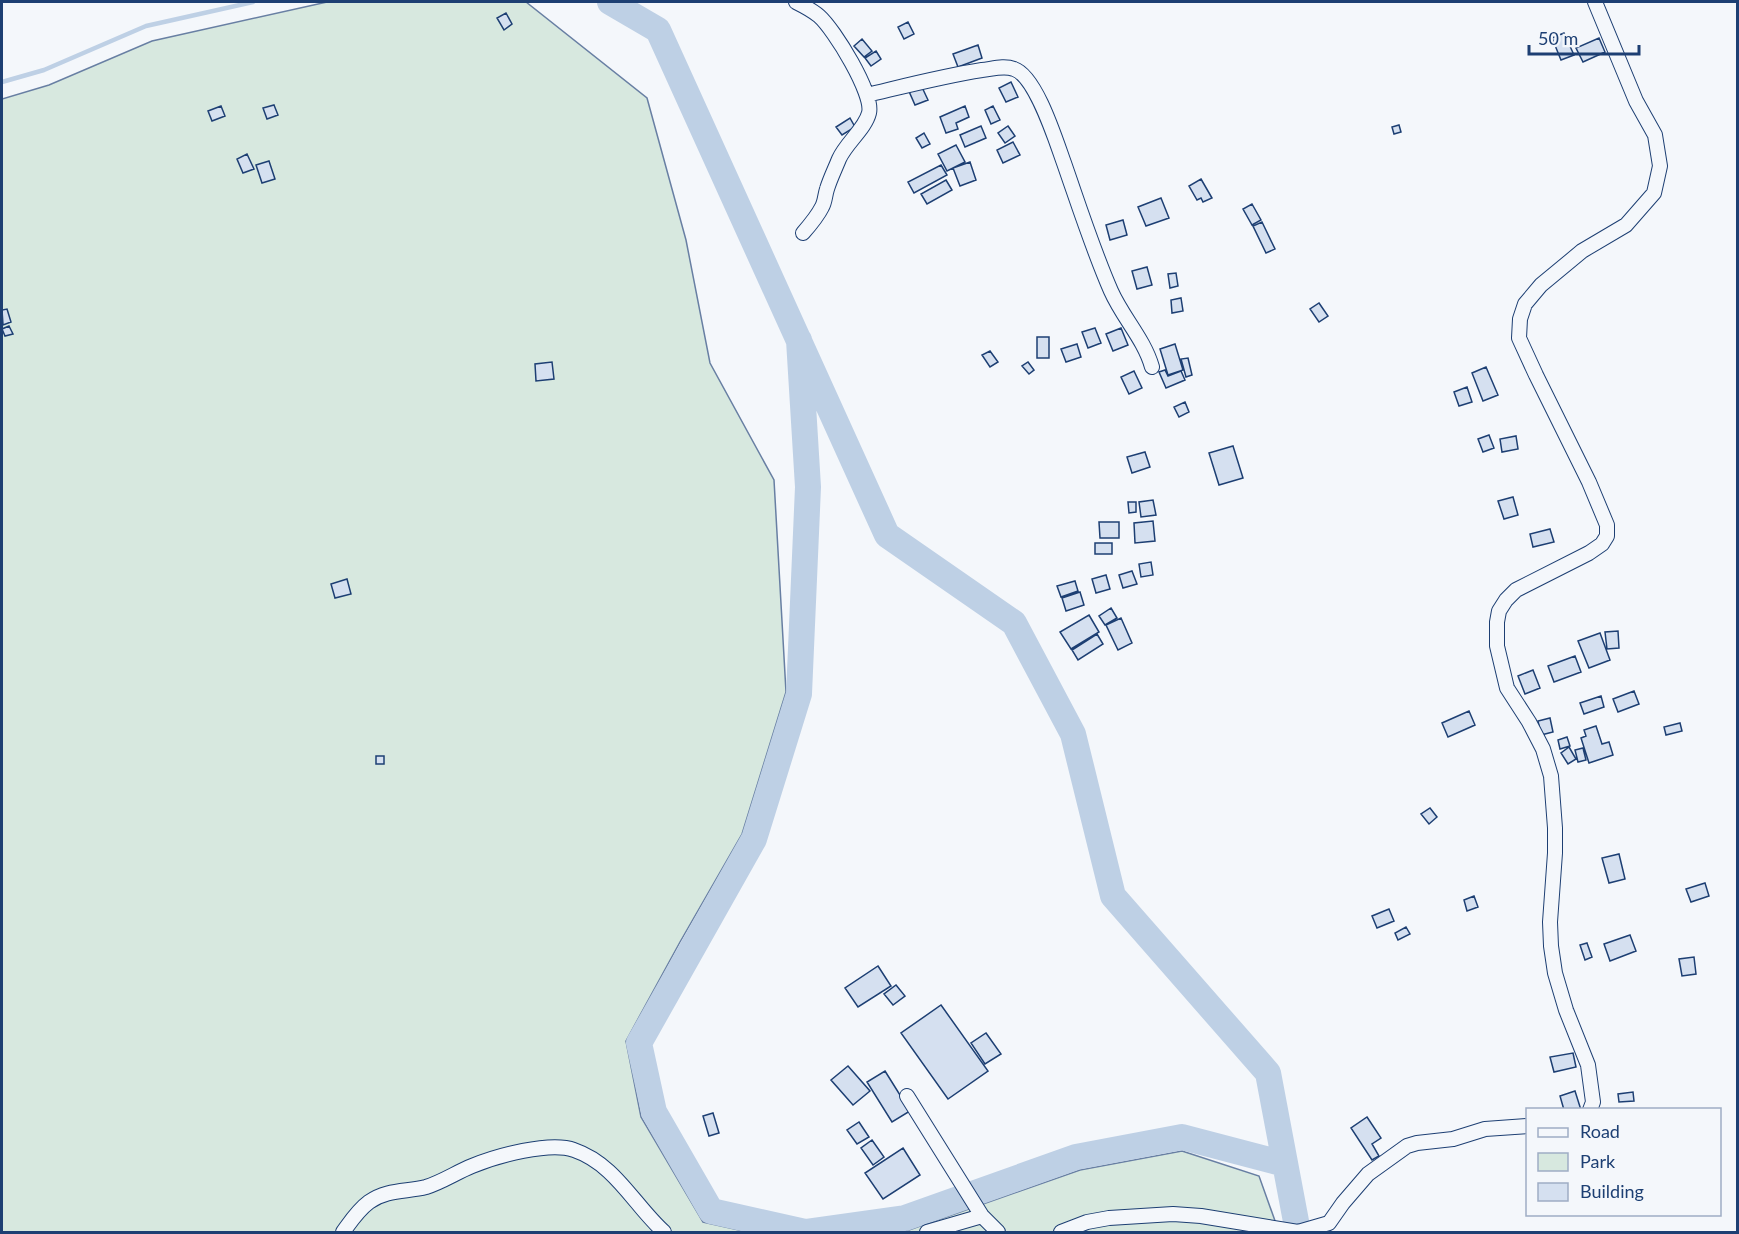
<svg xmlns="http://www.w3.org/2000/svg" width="1739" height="1234" viewBox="0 0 1739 1234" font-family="Lato,sans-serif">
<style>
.green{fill:#d7e8df;stroke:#687fa3;stroke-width:1.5}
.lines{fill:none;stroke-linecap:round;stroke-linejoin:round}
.stream{stroke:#bed0e5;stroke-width:4.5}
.river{stroke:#bed0e5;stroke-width:26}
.building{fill:#d5e0f0;stroke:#1d3f73;stroke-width:1.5}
.street-casing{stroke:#1d3f73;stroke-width:16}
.street{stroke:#f4f7fb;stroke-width:14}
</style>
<rect width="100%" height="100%" fill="#f4f7fb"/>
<!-- green -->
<path class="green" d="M327,2h199l121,96 39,142 24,123 64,117 12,212 -44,142 -62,108 -54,99 15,76 62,105 45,10h-746v-1133l47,-14 103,-44z
M1182,1151l77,25 20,56h-385l15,-2 171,-60z"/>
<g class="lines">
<!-- stream -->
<path class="stream" d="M2,82l42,-12 102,-44 107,-24"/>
<!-- river -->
<path class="river" d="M610,2l48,28 229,505 127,88 59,111 40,162 155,177 30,159
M799,340l9,147 -9,207 -45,145 -115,204 15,69 57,99 94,21 100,-14 171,-61 106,-20 103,27"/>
</g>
<!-- building -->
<path class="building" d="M506,13l6,11 -8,6 -7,-12z
M908,22l6,12 -10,5 -6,-12z
M1564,33l10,22 -13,5 -9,-22z
M1599,38l6,14 -22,10 -7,-14z
M862,39l10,12 -8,6 -10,-11z
M978,45l4,13 -24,9 -5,-13z
M876,51l5,8 -10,7 -6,-8z
M1011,82l7,15 -12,5 -7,-14z
M920,83l8,17 -13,5 -7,-16z
M274,105l4,10 -11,4 -4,-11z
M221,106l4,10 -13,5 -4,-10z
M965,106l4,11 -13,6 2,6 -12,4 -6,-16z
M993,106l7,14 -9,4 -6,-14z
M850,118l5,9 -13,8 -6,-8z
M1399,125l2,7 -7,2 -2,-7z
M981,126l5,12 -21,9 -5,-12z
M1008,126l7,10 -10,7 -7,-10z
M924,133l6,11 -8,4 -6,-10z
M1013,142l7,13 -17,8 -6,-13z
M956,145l9,17 -18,9 -9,-17z
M247,154l7,15 -11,4 -6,-14z
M269,161l6,18 -13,4 -6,-18z
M970,162l6,18 -16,6 -7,-18z
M941,165l6,10 -33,18 -6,-11z
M1201,179l11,19 -9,4 -2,-4 -4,2 -8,-14z
M946,180l6,10 -25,14 -6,-10z
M1161,198l8,20 -23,8 -8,-19z
M1252,204l9,16 -9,5 -9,-16z
M1123,220l4,15 -17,5 -4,-15z
M1262,222l13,27 -9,4 -13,-27z
M1147,267l5,18 -15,4 -5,-18z
M1176,273l2,13 -8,2 -2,-14z
M1181,298l2,13 -11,2 -1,-13z
M1319,303l9,13 -9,6 -9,-13z
M7,309l4,13 -8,3 -1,-15z
M9,326l4,8 -8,2 -3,-7z
M1095,328l6,15 -13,5 -6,-16z
M1121,328l7,17 -15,6 -7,-17z
M1037,337h12v21h-12z
M1077,344l4,13 -15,5 -5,-13z
M1175,344l8,26 -15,5 -8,-26z
M990,351l8,11 -8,5 -8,-12z
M1188,358l4,17 -6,2 -5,-18z
M552,362l2,17 -18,2 -1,-17z
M1028,362l6,8 -5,4 -7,-8z
M1486,367l12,28 -15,6 -11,-28z
M1165,370l3,6 13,-5 4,9 -19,8 -7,-16z
M1134,371l8,17 -13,6 -8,-17z
M1467,387l5,15 -13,4 -5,-14z
M1185,402l4,10 -10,5 -5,-10z
M1489,435l5,13 -11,4 -5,-13z
M1516,436l2,13 -16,3 -2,-13z
M1233,446l10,32 -24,7 -10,-32z
M1145,452l5,15 -18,6 -5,-16z
M1513,497l5,18 -14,4 -6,-18z
M1153,500l3,15 -15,2 -2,-15z
M1128,502h8v10l-7,1z
M1153,521l2,20 -20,2 -1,-20z
M1099,522h20v16h-19z
M1550,529l4,13 -21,5 -3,-13z
M1095,543h17v11h-17z
M1151,562l2,13 -12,2 -2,-13z
M1132,571l5,13 -14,4 -4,-13z
M1106,575l4,14 -14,4 -4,-14z
M347,579l4,15 -16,4 -4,-14z
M1075,581l3,10 -17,6 -4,-11z
M1080,592l4,13 -18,6 -4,-13z
M1111,608l6,10 -12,7 -6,-9z
M1089,615l10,17 -28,17 -11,-17z
M1121,618l11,25 -14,7 -12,-25z
M1618,631l1,17 -12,1 -2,-17z
M1600,633l10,27 -21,8 -11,-27z
M1097,634l6,10 -25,16 -6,-10z
M1575,656l6,16 -27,10 -6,-16z
M1533,670l7,18 -15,6 -7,-18z
M1634,691l5,13 -21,8 -5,-13z
M1601,696l3,11 -20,7 -4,-11z
M1469,711l6,14 -27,12 -6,-14z
M1550,718l3,14 -12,3 -3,-14z
M1680,723l2,8 -16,4 -2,-8z
M1596,726l6,18 7,-2 4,13 -24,8 -8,-25 5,-2 -2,-6z
M1567,737l3,9 -10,3 -2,-9z
M1569,747l7,12 -8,5 -7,-11z
M1583,748l3,12 -8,2 -3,-12z
M376,756h8v8h-8z
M1430,808l7,9 -8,7 -8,-10z
M1619,854l6,25 -16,4 -7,-25z
M1705,883l4,13 -18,6 -5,-13z
M1474,896l4,11 -11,4 -3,-11z
M1389,909l5,12 -17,7 -5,-12z
M1406,927l4,7 -12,6 -3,-7z
M1630,935l6,16 -26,10 -6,-17z
M1587,943l5,14 -7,3 -5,-15z
M1694,957l2,17 -14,2 -3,-17z
M878,966l13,20 -33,21 -13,-19z
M896,985l9,11 -12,9 -9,-11z
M941,1005l47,66 -40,28 -47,-66z
M986,1033l15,21 -16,10 -14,-21z
M1573,1053l3,14 -22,5 -4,-15z
M848,1066l22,25 -17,14 -22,-25z
M885,1071l25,40 -18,11 -25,-40z
M1575,1091l6,19h-17l-4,-14z
M1633,1092l1,9 -15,1 -1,-8z
M713,1113l6,20 -10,3 -6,-20z
M1367,1117l14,21 -9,6 7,12 -7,4 -21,-32z
M859,1122l10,15 -12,7 -10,-14z
M872,1140l12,17 -11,8 -12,-17z
M903,1148l17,27 -37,24 -18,-26z"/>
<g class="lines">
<!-- street casing -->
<g class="street-casing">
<path id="street" d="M796,2c8,4 16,8 23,14 15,13 55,78 50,97 -4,16 -23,30 -30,46 -4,10 -9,20 -12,30 -2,6 -2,13 -5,18 -5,10 -12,18 -19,26
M867,95c38,-9 76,-19 115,-25 10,-1 22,-5 32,-1 22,7 42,72 50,94 15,43 29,87 47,128 12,27 33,48 41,76
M907,1096l75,120 16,16
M1590,1110l3,-8 -5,-37 -22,-55 -11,-37 -4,-27 -1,-24 5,-69v-25l-4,-52 -8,-27 -14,-27 -22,-34 -10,-42v-24l2,-11 7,-11 10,-10 73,-37 13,-9 5,-8v-11l-18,-43 -53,-107 -17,-37 1,-19 5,-15 16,-19 41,-34 44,-26 28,-32 6,-27 -5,-31 -19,-34 -41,-99
M343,1232c8,-11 15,-22 26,-30 18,-13 38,-10 57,-15 16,-5 31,-15 46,-21 24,-10 78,-25 102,-16 41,14 60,55 90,82
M927,1232l55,-16
M1061,1232l26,-10 22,-4 64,-4 28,2 97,16 31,-9 14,-20 25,-29 39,-28 10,-3 36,-4 32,-10 43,-3"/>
</g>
<!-- street -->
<use href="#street" class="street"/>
</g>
<!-- border -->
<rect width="1739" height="1234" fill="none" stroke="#1d3f73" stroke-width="6"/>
<!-- legend -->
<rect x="1526" y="1108" width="195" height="108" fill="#f4f7fb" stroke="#9eadc5" stroke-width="1.5"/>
<rect x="1538" y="1128" width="30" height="9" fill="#f4f7fb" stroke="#9eadc5" stroke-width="1.5"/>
<text x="1580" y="1138" font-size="18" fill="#1d3f73">Road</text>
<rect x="1538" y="1153" width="30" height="18" fill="#d7e8df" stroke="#9eadc5" stroke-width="1.5"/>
<text x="1580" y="1168" font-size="18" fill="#1d3f73">Park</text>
<rect x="1538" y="1183" width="30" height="18" fill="#d5e0f0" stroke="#9eadc5" stroke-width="1.5"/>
<text x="1580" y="1198" font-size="18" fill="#1d3f73">Building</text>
<!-- scale -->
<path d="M1529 45v9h110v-9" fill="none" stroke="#1d3f73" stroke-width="3"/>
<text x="1538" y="45" font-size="18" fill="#1d3f73" stroke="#f4f7fb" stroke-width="4.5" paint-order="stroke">50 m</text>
</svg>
